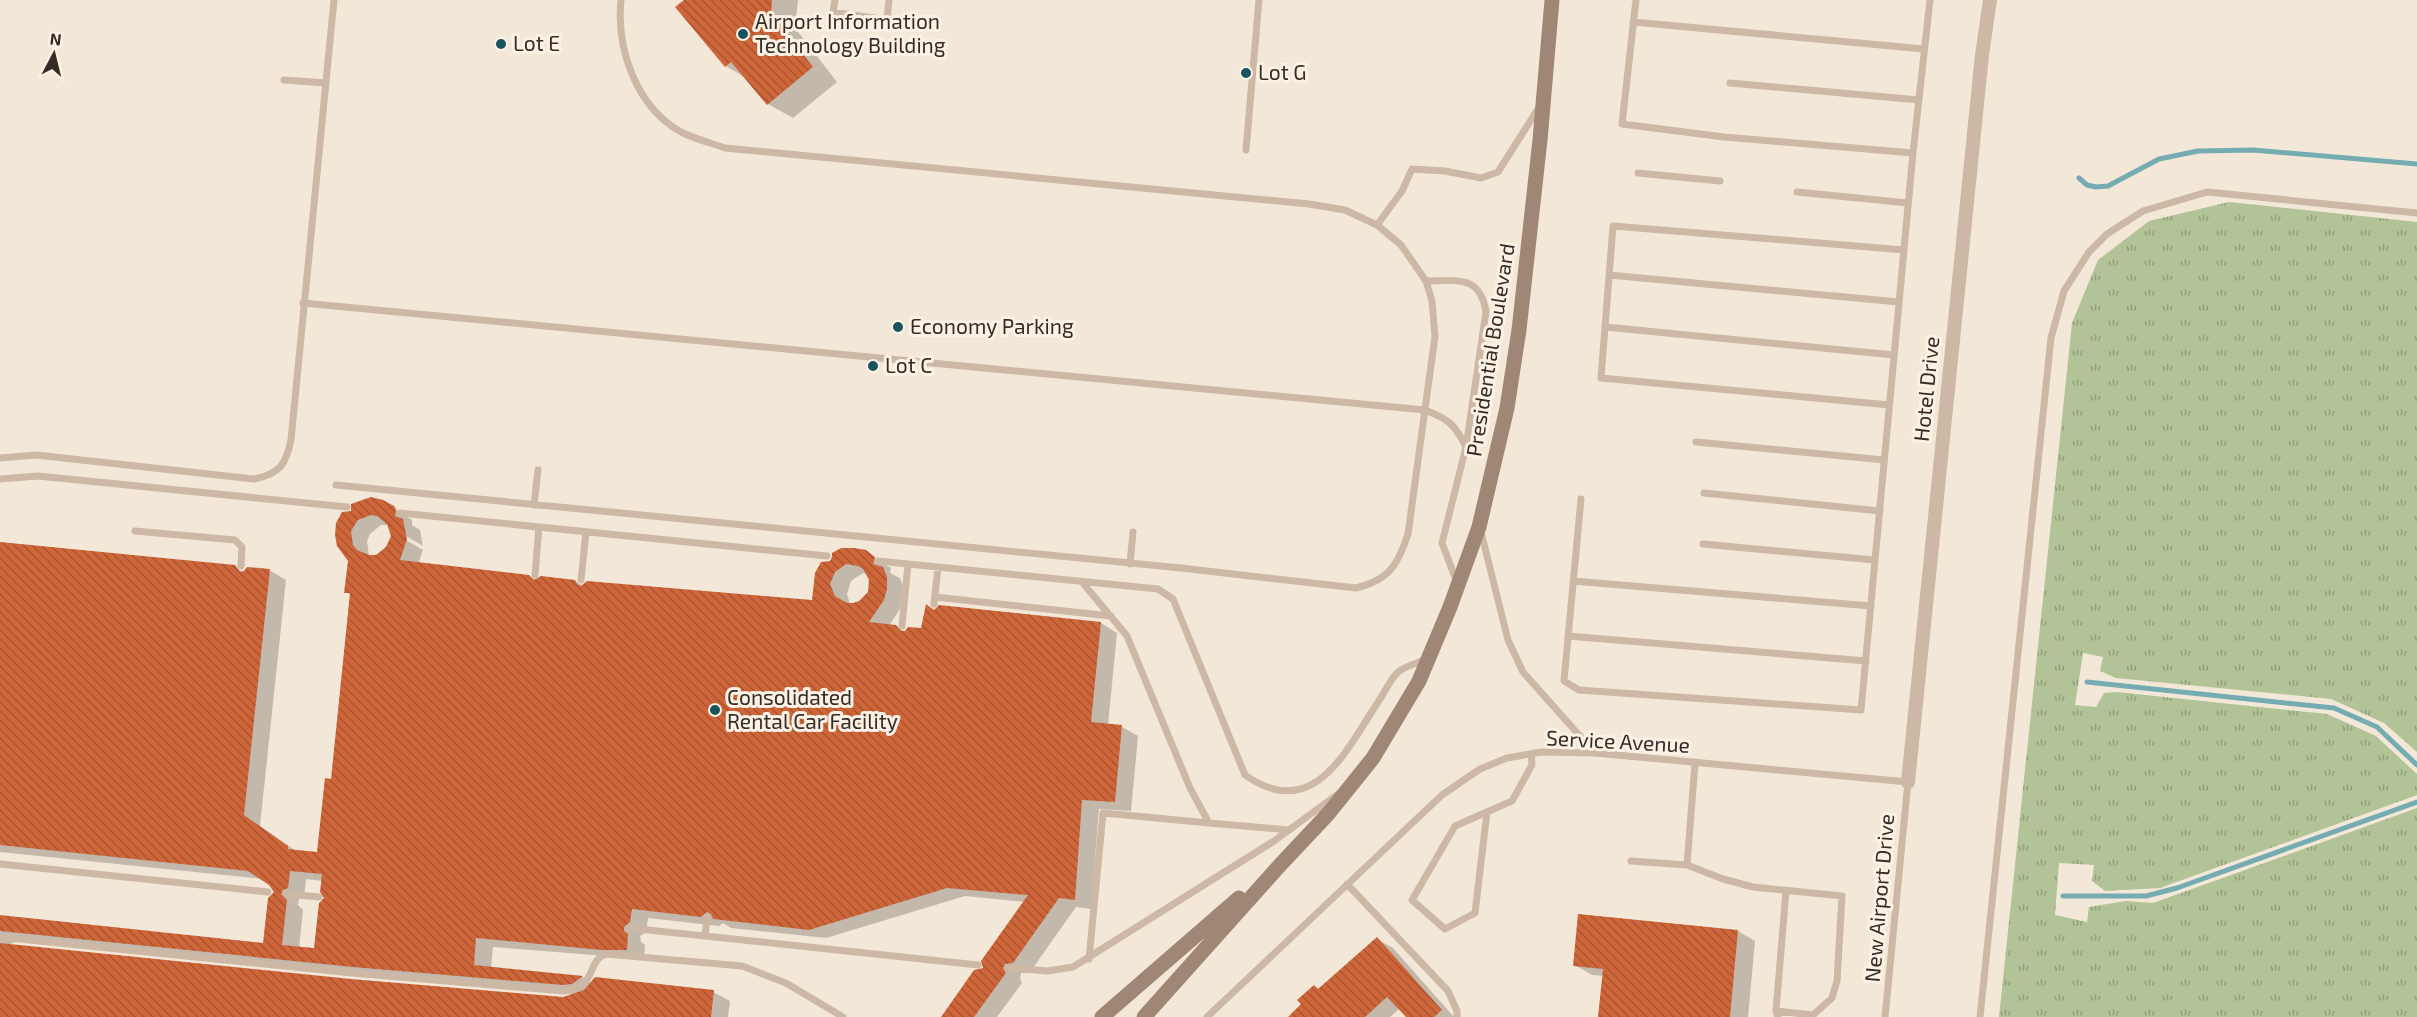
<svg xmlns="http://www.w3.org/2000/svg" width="2417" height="1017" viewBox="0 0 2417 1017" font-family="'Exo 2',sans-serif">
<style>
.grass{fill:url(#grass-tufts)}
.shadow{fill:#0003;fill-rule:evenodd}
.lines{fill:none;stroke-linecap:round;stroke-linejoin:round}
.stream{stroke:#75acb2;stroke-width:5}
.building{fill:url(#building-back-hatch);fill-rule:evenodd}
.service{stroke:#ccb8a4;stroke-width:7}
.minor{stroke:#ccb8a4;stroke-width:14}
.secondary{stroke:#a08775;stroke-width:15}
.poi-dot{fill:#19535b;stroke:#fbf2e5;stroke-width:2}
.labels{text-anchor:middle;stroke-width:6;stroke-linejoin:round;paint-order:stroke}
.poi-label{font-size:21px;fill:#362c26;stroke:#fbf2e5;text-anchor:start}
.street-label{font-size:21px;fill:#362c26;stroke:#fbf2e5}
</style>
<defs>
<pattern id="grass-tufts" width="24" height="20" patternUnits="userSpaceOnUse" patternTransform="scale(1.5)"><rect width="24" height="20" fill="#b2c397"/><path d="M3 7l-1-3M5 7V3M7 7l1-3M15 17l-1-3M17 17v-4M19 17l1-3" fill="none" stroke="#929f7b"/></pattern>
<pattern id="building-back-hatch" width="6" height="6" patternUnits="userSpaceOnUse" patternTransform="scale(1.5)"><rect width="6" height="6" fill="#cf663a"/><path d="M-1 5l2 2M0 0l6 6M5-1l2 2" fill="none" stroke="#a95431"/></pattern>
</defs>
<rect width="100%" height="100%" fill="#f3e8d8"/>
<!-- grass -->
<path class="grass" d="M2229,202l188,20v530l-33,-29 -53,-24 -215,-21 -16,-7 3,-14 -20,-4 -8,52 21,2 8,-14 13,-1 210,22 49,22 41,38v21l-257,93 -55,3 -13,-10 2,-16 -35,-2 -4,52 32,7 2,-15 37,-6 27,2 264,-95v209h-418l73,-694 26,-63 51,-39z"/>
<!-- shadow -->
<path class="shadow" d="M686,0h112l-3,28 42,54 -44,36 -25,-14 -22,-26 -20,-12z
M383,501l29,19v5l8,5 3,16 -17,-10v4l17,10 -5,14 111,12 8,4 38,1 8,5 230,16 4,-28 48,-22 26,16 -1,5 10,5 3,9 -3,22 -11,17 7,1 10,5 16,-2 13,-19 166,12 16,10 -9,92 14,2 16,9 -7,75 -32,-2 -8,100 -15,-2 -46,65 -9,1 -1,6 2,4 -25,34h-54l42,-48 40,-67 -60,-6 -139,42 -95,-10 -8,-5 -4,3 -71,-8 -2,14 -6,4 1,6 4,3 -1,14 -151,-12 -2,21 91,9 10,6 121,9 17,9 -2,16h-728v-101l264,28 11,-50 -5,-10 -7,-5 -263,-27v-309l235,24 10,6 24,-3 17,10 -26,246 36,25 23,3 13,-74 19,-185 -5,-3 3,-32 -13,-25zM381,525h8l3,4 -1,13 -15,14h-7l-2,-15 3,-7zM863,573l4,1 4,6 -2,13 -9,9 -10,2 -3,-10 4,-13zM306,879l17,2 3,17 -11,52 -16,-2 4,-38 -5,-5 1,-6 5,-1zM18,940l353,36 206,18 -14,4 -212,-18 -342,-35z
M1738,931l17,10 -7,76h-148l4,-41 -12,-1 -17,-10z
M1377,939l16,9 61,69h-46l-8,-9 -10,9h-100l13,-13 11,-18 5,3z"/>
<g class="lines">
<!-- stream -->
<path class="stream" d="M2079,178l8,7 9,2 12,-1 51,-27 39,-8 55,-1 164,14
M2087,682l247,26 43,19 40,38
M2063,896h83l31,-8 240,-86"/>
</g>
<!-- building -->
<path class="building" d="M684,0h88l-1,13 42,54 -46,38 -36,-43 -6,5 -50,-60z
M371,497l12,3 11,6 2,3 -1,7 8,3 4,20 -7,21 129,15 5,5 7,-4 34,4 2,4 4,2 6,-5 225,19 3,-27 6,-11 9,-1 2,-4v-4l9,-5h13l12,2 9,7 -2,7 10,3 4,10v12l-3,11 -15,22 27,3 5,6h4l3,-4 13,1 5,-24 8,6 5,-5 162,17 -10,100 31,3 -7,77 -33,-2 -7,100 -16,-2 -46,65 -8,1 -2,4 3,5 -32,44h-33l33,-47 9,-2 -2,-7 47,-66 -81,-7 -138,42 -96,-11 -2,-5 -4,-2 -6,5 -69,-8 -2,13 -6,5v4l4,3 -1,16h-25l-126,-12 -2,27 109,11 -11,8 -9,1 -210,-18 -353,-36v-16l263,28 5,-45 6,-6 -5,-7 -21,-14 -248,-26v-303l235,23 5,7 4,-1 3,-4 23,2 -26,246 44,31v3l29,3 8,-74 6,1 19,-186h-6l4,-32 -11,-15 -2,-11 1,-12 6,-11 9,-1v-7zM371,515l6,1 10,8 4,12 -5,11 -10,8h-7l-12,-5 -4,-5 -2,-14 7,-11zM846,564l12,2 5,3 6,11 -1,12 -9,9 -6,2h-6l-12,-7 -5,-12 5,-12zM290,871l32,3 -2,18 4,6 -5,5 -5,45 -32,-3 5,-45 -6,-6 2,-4 5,-2z
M1578,914l160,16 -8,87h-132l5,-48 -30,-3z
M1377,937l65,73 -8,7h-28l-19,-20 -22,20h-77l13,-13 -4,-4 17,-15 4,4z
M0,943l351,36 212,18 21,-7 11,-13 119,13 -3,27h-711z"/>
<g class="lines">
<!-- service -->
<path class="service" d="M835,0l-2,12 54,8 2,-20
M1636,0l-14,124 102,13 189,16
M1633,22l291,27
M284,80l42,3
M1730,83l189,17
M1246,150l13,-150
M1638,173l82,8
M1797,192l111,11
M1377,225l25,-34 10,-22 33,2 36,7 17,-6 40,-63
M1609,275l290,27
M1426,281c31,0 54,-7 60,31l-20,135 -24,96 14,37
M303,303l1122,107c23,9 30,14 41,37
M1605,327l289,28
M1889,405l-288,-27 12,-152 291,24
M1696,442l188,18
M0,458l36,-3 218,24c26,-5 32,-15 37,-39l43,-440
M0,479l38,-3 309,31
M336,485l845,83 175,20c33,-8 42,-23 52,-54l27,-198 -3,-35 -6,-20 -25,-36 -24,-20 -32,-15 -36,-6 -584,-56c-14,-5 -30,-9 -44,-16 -45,-25 -65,-84 -60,-132
M1704,493l176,18
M1581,499l-17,182 15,9 282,20 52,-557 17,-153
M534,505l4,-35
M400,513l427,43
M135,531l100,9 7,7 -1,19
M1481,532l27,108 15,32 72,81
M1703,544l172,16
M878,561l280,28 15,10 72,176c71,50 103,-29 137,-79 4,-7 9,-17 15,-23 7,-7 21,-10 30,-14
M1130,564l3,-32
M535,575l4,-48
M581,580l5,-48
M1573,581l298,25
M1082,582l45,54 63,152 19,35 80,7
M935,597l176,19
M934,604l4,-37
M902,626l6,-62
M1568,636l298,25
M1487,812l-12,101 -30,16 -33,-29 43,-74 57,-25 20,-36 -1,-11
M1631,861l56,4 36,14 30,8 89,9 -5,85 -5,17 -19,17 -37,-4 2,6
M0,864l268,28
M1687,865l8,-102
M1347,884l101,107 9,20v6
M287,894l32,3
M629,928l349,37
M705,936l2,-18
M0,937l352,36 211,18c35,-2 23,-31 43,-37l136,12 44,17 57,34
M1089,959l14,-146 106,10
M1009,968l38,3 26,-4 201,-126 64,-47
M1776,1011l10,-120
M1207,1017l235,-222 38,-26 27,-11 34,-6 54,1 313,29 -23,235
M1980,1017l71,-679 13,-47 25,-39 18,-18 36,-23 64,-19 210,21"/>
<!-- minor -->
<path class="minor" d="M1908,782l74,-727 8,-55"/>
<!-- secondary -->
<path class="secondary" d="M1102,1017l137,-119
M1144,1017l137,-153 47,-50 45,-56 46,-77 31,-74 29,-80 28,-119 12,-78 21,-190 12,-140"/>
</g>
<!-- markers -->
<g class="poi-dot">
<circle cx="743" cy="34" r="6"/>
<circle cx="501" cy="44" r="6"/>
<circle cx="1246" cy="73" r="6"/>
<circle cx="898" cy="327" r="6"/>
<circle cx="873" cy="366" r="6"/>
<circle cx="715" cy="710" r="6"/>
</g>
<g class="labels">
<!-- poi labels -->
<g class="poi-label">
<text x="755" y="29">Airport Information<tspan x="755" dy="24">Technology Building</tspan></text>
<text x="513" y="51">Lot E</text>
<text x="1258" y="80">Lot G</text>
<text x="910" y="334">Economy Parking</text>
<text x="885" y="373">Lot C</text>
<text x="727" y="705">Consolidated<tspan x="727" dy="24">Rental Car Facility</tspan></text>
</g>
<!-- street labels -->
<g class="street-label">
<text transform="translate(1491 350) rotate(-81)" y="7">Presidential Boulevard</text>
<text transform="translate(1927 389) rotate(-84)" y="7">Hotel Drive</text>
<text transform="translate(1618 742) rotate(3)" y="7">Service Avenue</text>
<text transform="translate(1880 898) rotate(-85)" y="7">New Airport Drive</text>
</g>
</g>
<!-- north arrow -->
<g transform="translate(54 54) rotate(7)" stroke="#fbf2e5" stroke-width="4.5" paint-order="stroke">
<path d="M0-4.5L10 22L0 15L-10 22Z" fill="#362c26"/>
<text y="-9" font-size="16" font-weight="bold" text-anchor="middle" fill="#362c26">N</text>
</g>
</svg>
